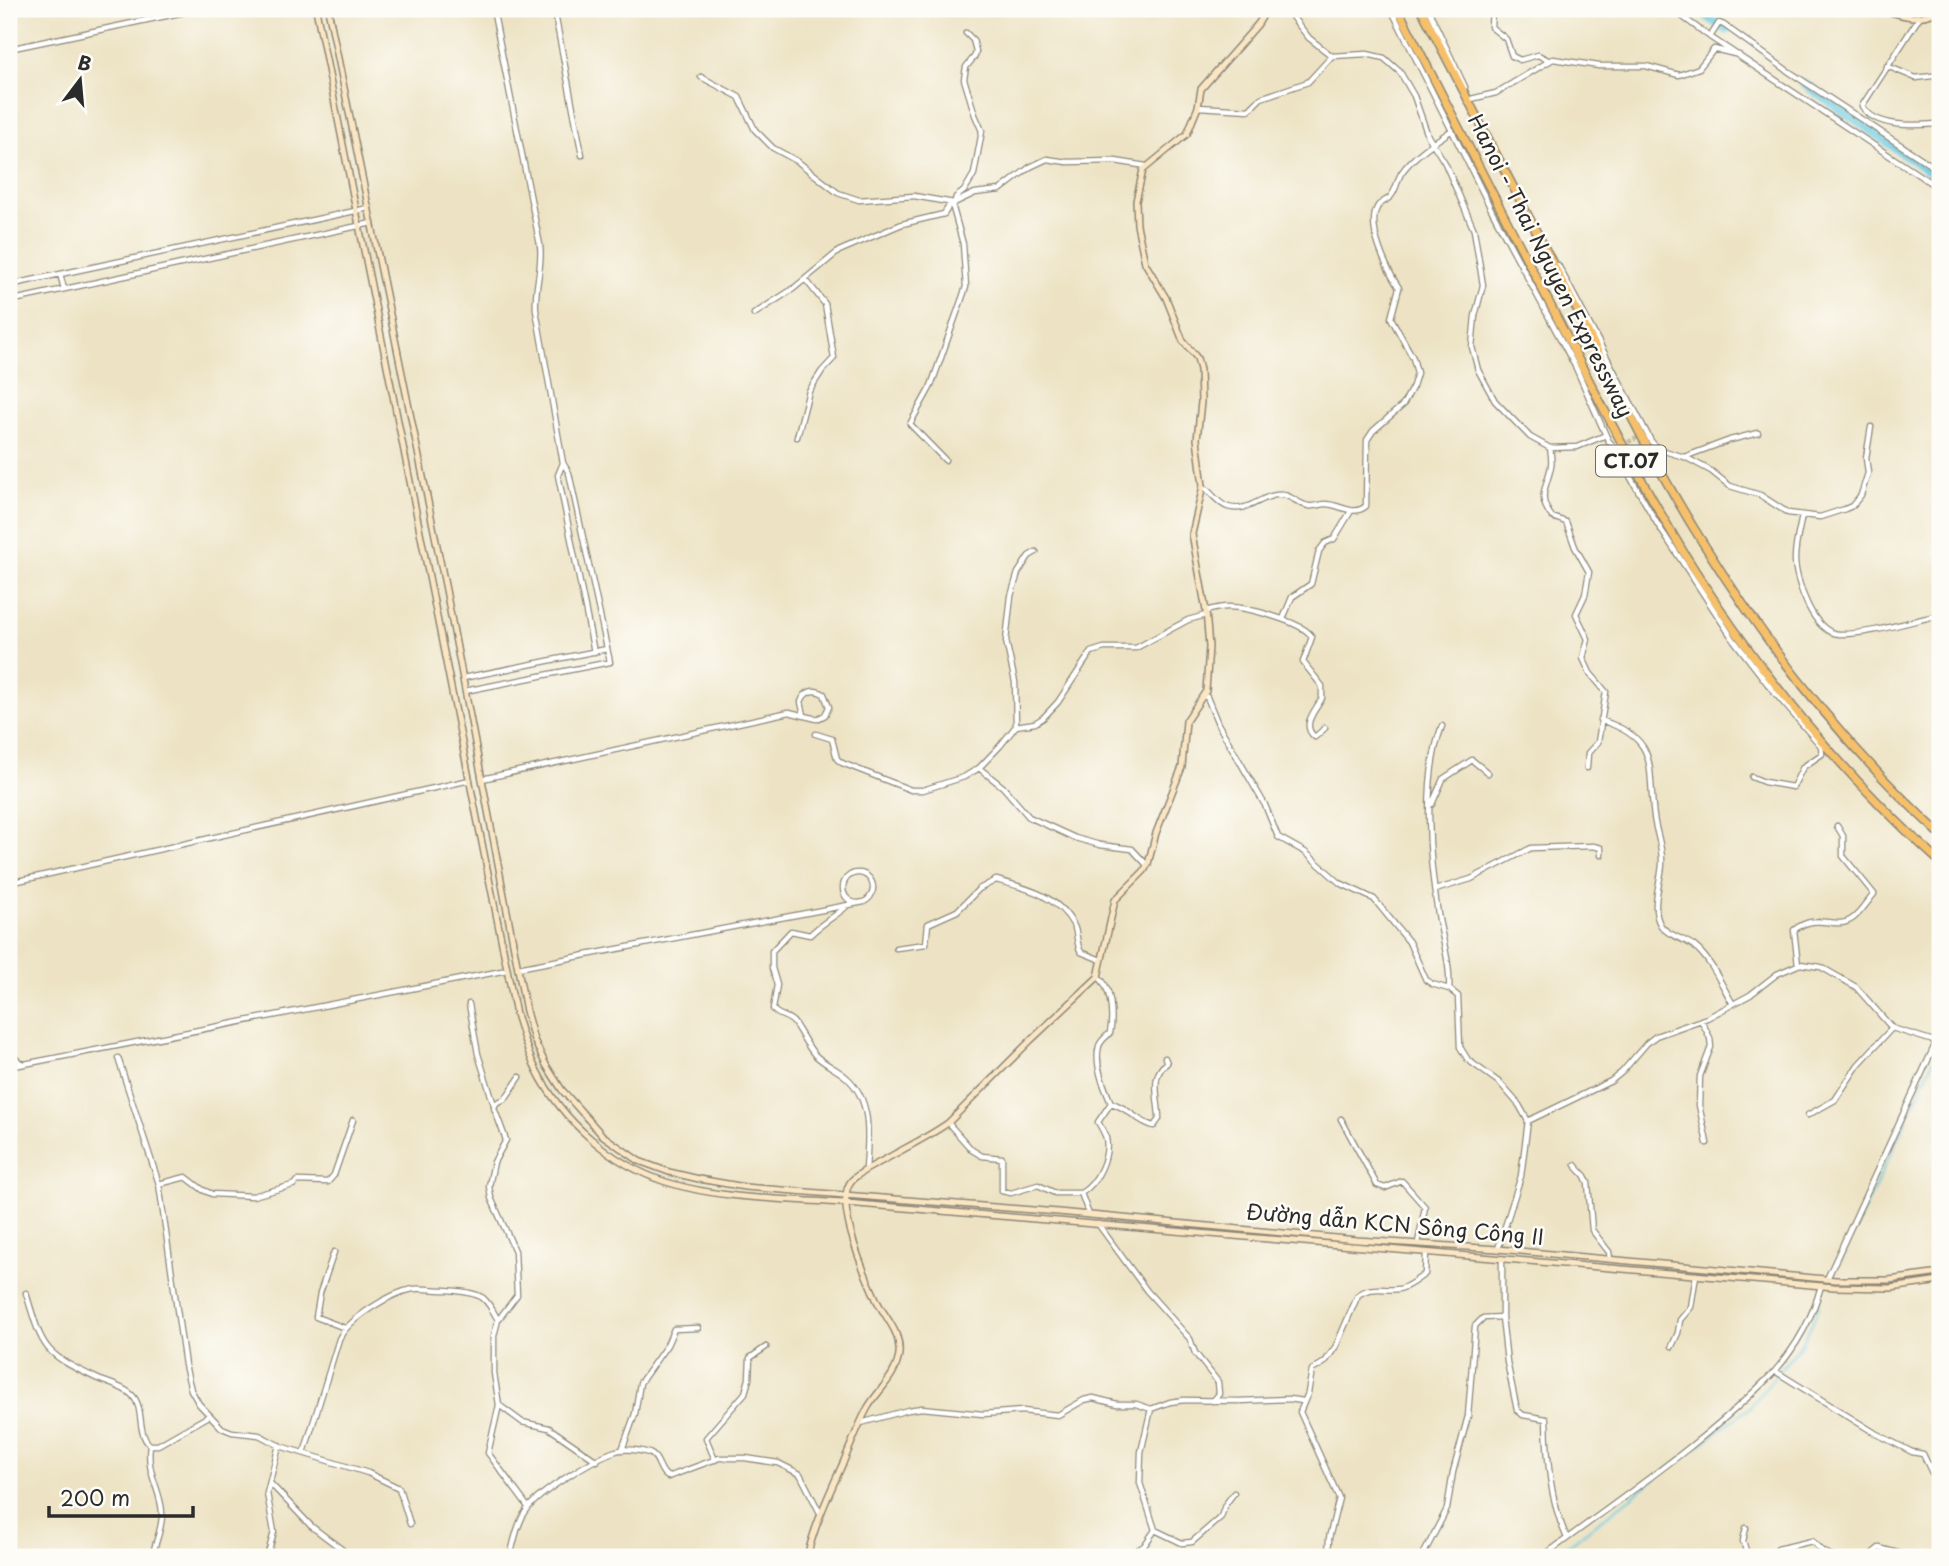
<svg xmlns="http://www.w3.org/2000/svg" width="1949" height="1566" viewBox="0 0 1949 1566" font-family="'Playpen Sans',sans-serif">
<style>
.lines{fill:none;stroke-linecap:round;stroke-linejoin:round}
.stream{stroke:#62c6df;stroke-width:2}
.river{stroke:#62c6df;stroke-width:9}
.street-tunnel{stroke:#c6bea5;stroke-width:4.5;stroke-dasharray:4.5 2;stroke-linecap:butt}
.street-casing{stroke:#8c8778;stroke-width:7}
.secondary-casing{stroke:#8c8778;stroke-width:8}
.highway-casing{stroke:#8c8778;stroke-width:10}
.street{stroke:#fff;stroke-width:4.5}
.secondary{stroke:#fbe6c4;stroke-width:5}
.highway{stroke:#f6c06b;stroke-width:7}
.labels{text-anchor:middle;stroke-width:5;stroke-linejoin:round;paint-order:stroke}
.shield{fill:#fdfcf7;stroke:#6a6a68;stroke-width:2}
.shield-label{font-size:19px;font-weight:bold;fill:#2b2b2b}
.street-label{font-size:21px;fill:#2b2b2b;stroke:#fdfcf7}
</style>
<rect width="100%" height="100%" fill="#fdfcf7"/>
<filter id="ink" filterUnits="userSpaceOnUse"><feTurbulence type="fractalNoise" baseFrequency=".0143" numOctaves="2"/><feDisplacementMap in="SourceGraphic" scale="14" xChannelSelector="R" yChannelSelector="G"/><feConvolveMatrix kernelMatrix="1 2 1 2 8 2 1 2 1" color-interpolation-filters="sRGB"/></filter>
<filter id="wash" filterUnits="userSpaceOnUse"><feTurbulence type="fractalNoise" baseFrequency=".00686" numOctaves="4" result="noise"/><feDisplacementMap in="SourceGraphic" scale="28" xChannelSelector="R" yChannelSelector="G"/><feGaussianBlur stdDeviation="1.57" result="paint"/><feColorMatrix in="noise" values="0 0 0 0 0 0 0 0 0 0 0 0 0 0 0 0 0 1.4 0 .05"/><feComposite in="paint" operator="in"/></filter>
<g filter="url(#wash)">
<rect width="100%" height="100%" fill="#ede3c4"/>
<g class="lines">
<!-- stream -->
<path class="stream" d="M1841,1261l99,-215
M1552,1557l197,-149 54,-66 17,-37"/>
<!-- river -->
<path class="river" d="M1697,9l30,21
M1804,84l136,95"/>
</g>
</g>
<g filter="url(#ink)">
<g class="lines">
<!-- street-tunnel -->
<path class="street-tunnel" d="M1622,445l21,-10"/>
<!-- street casing -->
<g class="street-casing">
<path id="street" d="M554,9l28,146
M1286,9l23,29 23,18 35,-2 17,4 16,14 14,24 14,40 17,27 29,67 9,55 -8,31 -3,31 6,23 17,31 35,36 20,11 27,-1 29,-12
M1391,9l101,202 84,157 32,72 5,6 5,1
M1428,9l37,78
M1492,9l-1,18 15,12 6,17 8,4 18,-5 10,5
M1672,9l38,28 230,152
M1919,18l-57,88c13,22 52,20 75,18
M1710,37l9,-14 5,2 64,46 152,100
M9,49l190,-40
M1887,66l29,12 24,-3
M701,77l38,20 16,33 18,18 24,13 41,32 21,7 55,-4 40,7 21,-10 25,-3 30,-23 17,-8 20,3 48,-1 31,5
M1471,99l25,-6 57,-34 46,7h47l33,9 20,-7 15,-19 25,6
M1198,107l51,3 12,-12 47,-16 24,-26
M1558,265l93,176 7,8 26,8 46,-17 28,-7
M60,274l4,15
M9,285l360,-77
M9,301l363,-78
M754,314l39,-25 46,-38 63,-27 42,-10 7,-11
M797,437l12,-46 13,-20 12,-13 -9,-54 -19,-24
M1613,447l45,78 75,114 41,53 47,54 1,8 -19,13 -10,20 -29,-5 -12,-5
M1550,448c1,6 2,13 1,18 -4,22 -15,30 1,51l14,5 9,25 14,25 -4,23 -9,19 12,25 -5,19 7,15 16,19 -8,50 -10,11 -1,15
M1685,457l26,14 19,15 30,9 28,18 32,4 25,-8 7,-3 9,-11 7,-22 -2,-15 5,-31
M945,460l-35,-36 21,-38 35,-99 -3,-43 -10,-36 3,-11 8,-6 10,-17 8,-43 -7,-16 -11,-36 2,-12 9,-11 1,-5 -3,-11 -7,-7
M563,463l-5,12 36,177
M1203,486c8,6 16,19 25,21 23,7 34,-15 56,-12 9,2 16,10 25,11 5,1 11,-2 16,-2 15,0 28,13 41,2l1,-66 6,-9 30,-26 10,-19 4,-13 -4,-15 -22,-40 8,-30c-11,-17 -34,-62 -21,-82 3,-4 10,-6 13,-10 6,-7 6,-17 11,-24 12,-17 33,-30 50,-42
M1802,516c-3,14 -7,29 -7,43 0,21 18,74 44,75 29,1 72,-13 101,-19
M1206,611c7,-2 14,-4 22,-4 18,0 76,15 84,30l-9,25 19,24v12
M1283,619l9,-22 19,-13 8,-33 6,-8 9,-4 17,-28
M463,678l144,-29
M465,691l145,-29 -41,-189 -6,-10 -27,-153c-2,-22 7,-43 4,-65l-47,-236
M1203,696l4,1 11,27 47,81 13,32 27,15 35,31 34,16 35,43 17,38 6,4 17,5 9,7 2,51 8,13 32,23 19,22 9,16 -7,55 -23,73
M1321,700c-7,12 -20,26 -6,37l10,-9
M1600,720c61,19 47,46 54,97 2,16 9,30 8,47 -1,18 -11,40 -3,58 5,13 25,16 35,24 17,13 28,40 39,58
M1016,726l-1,-44 -9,-41 5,-45 7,-23 11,-17 7,-4
M1442,726c-20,51 -13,134 -4,188 4,24 13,51 11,75
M816,734l16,5 5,20 5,4 69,27h12l41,-13 15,-9 21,-22 16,-20 19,-3 8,-5 15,-16 33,-50 13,-4h32l52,-28 18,-5
M979,768l24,19 26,30 46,21 25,7 32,4 15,16
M482,779l307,-67 28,7 8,-4 4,-8 -5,-13c-10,-6 -19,-3 -23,8l3,13
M1432,804l11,-25 29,-19 16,13
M843 888a15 15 0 1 1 30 0a15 15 0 1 1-30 0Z
M9,883l461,-103
M1435,890l36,-11 60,-31 62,-2 8,2v7
M848,905c-13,12 -25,17 -38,30l-19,-4 -19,20v17l5,17 -4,24c5,8 15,6 21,14 7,10 13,23 21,32 9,9 22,14 31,22 27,23 22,61 20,92
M896,948l30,-4 2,-20 29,-13 22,-22 17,-9c30,8 62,15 78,46 4,8 2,18 7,26l20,8
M1798,965l-4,-35c24,-19 41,1 58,-11 8,-5 16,-18 22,-25l-31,-38v-20l-6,-10
M518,968l346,-66
M469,1004l9,50 16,51
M1701,1020l9,18 1,9 -11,29 -1,29 8,38
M9,1047l2,9 -2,6
M10,1052l9,10 5,2
M118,1058l41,126 26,181 6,25 8,14 23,24 10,4 27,3 21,11 88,27 31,15 11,36
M9,1067l498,-97
M520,1077l-15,22 -9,4 -2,5 12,32 -12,22 -5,24 2,12 24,53 2,44 -19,25 -4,16v37l5,32 -11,48 40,54
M1111,1103c17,4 27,20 43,23l5,-7c0,-20 -10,-44 8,-56l-2,-5
M1808,1115l27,-15 23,-35 34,-37
M1341,1119l36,66 8,3 17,-7 23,26 -7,36
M1528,1121l83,-40 11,-9 25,-29 9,-7 51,-18 43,-23 27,-21 23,-10 21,3 35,20 36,41 48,15
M948,1123l24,27 10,6 20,2v33l9,2 27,-8 17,8h26
M1575,1165l10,11 3,7 4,47 17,22 1,7
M159,1184l27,-7 17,13 9,4 41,2 40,-11 5,-4 30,1 6,-7 19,-55
M1089,1215l-8,-22c16,-9 29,-36 25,-55 -2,-6 -5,-11 -8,-16l13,-19c-7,-16 -17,-39 -12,-57 2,-6 7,-9 11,-13 3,-15 2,-47 -12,-56
M1098,1224l49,67 43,48 5,14 23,29 1,12 -6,7
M334,1252l-14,41 -4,24 29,11
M1502,1259v58l5,45 10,48 6,5 23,4c1,41 4,82 21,119
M1827,1279l113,-245
M1821,1286c-9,33 -23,59 -46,85l100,62 37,19 11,2 10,21h7
M26,1293c17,57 17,60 72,86 10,4 26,8 34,16 13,13 4,38 18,50 -4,29 10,42 12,67 1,15 -7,31 -10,45
M1672,1346l6,-13 2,-13 11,-13 5,-32
M499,1405l23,17 27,6 48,33
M1151,1409l-10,43 -1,31 15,47 27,13 10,-1 29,-25 4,-12 9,-12
M861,1423l47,-13 14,-2 61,6 40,-3 35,4 26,-15 9,-2 24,6h19l15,5 19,-7 14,-2 56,1 49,-2 14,2
M150,1445h8l51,-29
M622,1450l13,-36 5,-31 27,-38 7,-16 24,-1
M304,1453l35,-114c10,-21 52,-46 74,-50 11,-1 23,1 33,1 12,1 27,2 37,8 7,6 11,15 15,22
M715,1460l-9,-22 39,-45 4,-14 1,-21 16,-11
M1933,1476l7,15
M270,1483l41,43 41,31
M1746,1528l-3,13 5,16
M267,1557l7,-25 -7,-39 12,-48
M510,1557c4,-15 7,-33 16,-46 11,-18 70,-54 90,-60 8,-3 24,-1 33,2 11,4 9,19 19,24l51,-19h26l33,5 22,11 20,39
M1127,1557l17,-11 11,-16
M1328,1557l1,-19 10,-40 -39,-86 8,-19 4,-23 13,-8 11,-16 22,-51c14,-10 26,-4 41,-6 8,-1 19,-10 26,-15l1,-21
M1422,1557l25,-48 6,-37 15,-56 7,-90 8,-8 19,-1
M1542,1557c79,-59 164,-115 233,-186
M1765,1557l7,-2 6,-6 34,-8 10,10 12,6
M1868,1557l11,-9 33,9"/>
</g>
<!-- secondary casing -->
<g class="secondary-casing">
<path id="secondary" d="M316,9l200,1005c6,19 11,38 20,55 26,52 75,95 130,113 57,18 121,17 180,21l988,84 57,1 49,-7
M328,9l118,581 80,421 8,29 12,25 16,25 40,45 37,26 30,11 30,7 46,8 313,25 299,28 141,9 338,31h53l51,-7
M1881,9c24,8 35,12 59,2
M807,1557c8,-33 22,-63 36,-94 8,-18 15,-37 24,-54 10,-18 30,-33 32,-55 2,-22 -13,-35 -22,-53 -11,-24 -45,-100 -25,-121 9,-9 21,-14 32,-20 21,-12 44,-23 64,-37l83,-83 67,-63 17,-77 29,-29 4,-7 8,-31 26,-66 4,-46 20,-30 3,-44 -3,-36 -14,-77 11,-48 -6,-47 4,-37 -1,-32 -3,-12 -14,-17 -17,-43 -21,-35 -8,-38 -1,-24 7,-31 44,-36 11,-27 3,-18 57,-65 9,-15"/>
</g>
<!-- highway casing -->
<g class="highway-casing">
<path id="highway" d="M1398,9c51,100 103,201 155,301 42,82 83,164 131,243 70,114 157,220 256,309
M1421,9c52,100 104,201 156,301 40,79 79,159 126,233 66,106 145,207 237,291"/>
</g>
<!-- street -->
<use href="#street" class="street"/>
<!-- secondary -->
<use href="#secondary" class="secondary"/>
<!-- highway -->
<use href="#highway" class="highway"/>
</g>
</g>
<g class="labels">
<!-- shield labels -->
<rect class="shield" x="1596" y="445.5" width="70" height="31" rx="5"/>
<g class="shield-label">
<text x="1631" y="468">CT.07</text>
</g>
<!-- street labels -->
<g class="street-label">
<text transform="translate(1550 266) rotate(63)" y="7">Hanoi - Thai Nguyen Expressway</text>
<text transform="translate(1395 1225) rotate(5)" y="7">Đường dẫn KCN Sông Công II</text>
</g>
</g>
<!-- margin -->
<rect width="1949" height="1566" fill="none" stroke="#fdfcf7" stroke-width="35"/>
<!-- north arrow -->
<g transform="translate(80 80) rotate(16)" stroke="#fdfcf7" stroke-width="5" paint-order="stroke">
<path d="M0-5L12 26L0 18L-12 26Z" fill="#2b2b2b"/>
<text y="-10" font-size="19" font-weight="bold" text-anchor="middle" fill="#2b2b2b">B</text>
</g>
<!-- scale -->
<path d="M49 1506v10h144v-10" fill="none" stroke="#2b2b2b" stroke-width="3.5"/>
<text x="60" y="1506" font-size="21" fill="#2b2b2b" stroke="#fdfcf7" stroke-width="5" paint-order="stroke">200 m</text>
</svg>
